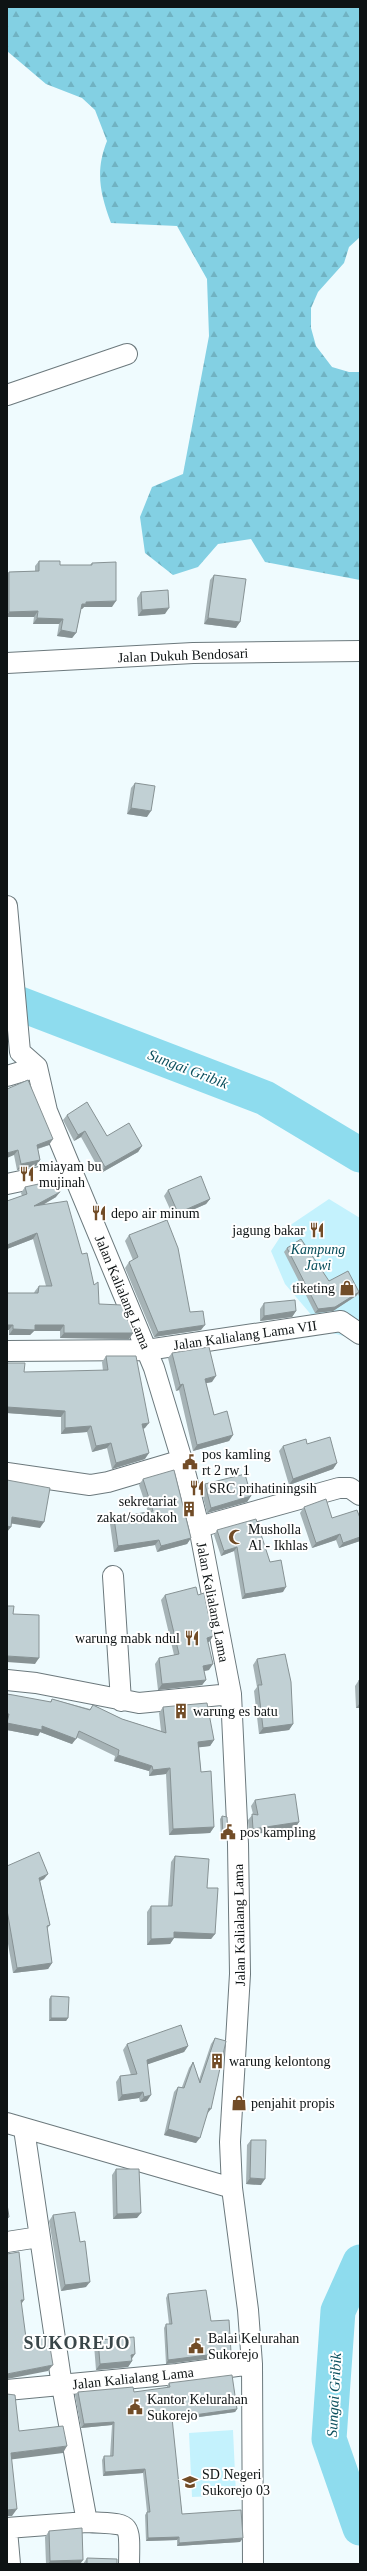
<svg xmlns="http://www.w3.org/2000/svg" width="367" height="2571" viewBox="0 0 367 2571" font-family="Georgia,serif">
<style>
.green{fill:#c4f2fd}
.forest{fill:url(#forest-firs)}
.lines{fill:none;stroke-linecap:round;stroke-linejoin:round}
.river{stroke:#8edcee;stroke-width:35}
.minor-casing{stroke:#6c797d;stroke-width:22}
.minor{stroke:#fff;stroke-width:20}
.wall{fill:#a6b3b6}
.shaded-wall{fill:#879294}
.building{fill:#c1d0d4;stroke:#879294}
.labels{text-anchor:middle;stroke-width:4;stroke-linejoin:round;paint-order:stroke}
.street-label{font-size:14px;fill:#0e1314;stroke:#fff}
.poi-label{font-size:14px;fill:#0e1314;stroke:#fff;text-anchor:start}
.park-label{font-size:14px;font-style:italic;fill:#064d5a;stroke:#fff}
.water-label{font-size:15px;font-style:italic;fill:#0c505e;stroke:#fff}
.district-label{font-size:18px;font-weight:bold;letter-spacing:1px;fill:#394649;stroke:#fff}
</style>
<defs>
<pattern id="forest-firs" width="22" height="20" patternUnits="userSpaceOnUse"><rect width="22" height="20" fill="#83d0e3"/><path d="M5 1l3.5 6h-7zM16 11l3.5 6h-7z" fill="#70b2c2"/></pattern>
</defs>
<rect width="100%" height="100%" fill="#effbfe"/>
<!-- green -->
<path class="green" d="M329,1199l31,19v128l-2,-6 -33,-9 -40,-47 -14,-33 15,-23z
M233,2430l3,65 -44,2 -3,-64z"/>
<!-- forest -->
<path class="forest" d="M7,7h353v230l-11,10 -5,16 -26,29 -7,16v20l5,18 16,21 17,5h11v208l-95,-18 -14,-23 -33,5 -20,23 -25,8 -28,-22 -5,-36 12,-30 31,-13 26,-138 -2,-57 -30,-53 -66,-3c-11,-30 -16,-52 -4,-82l-12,-31 -13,-12 -36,-14 -39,-33z"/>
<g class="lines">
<!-- river -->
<path class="river" d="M7,999l258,99 95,57
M360,2262l-22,49 -9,128 31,89"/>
<!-- minor casing -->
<g class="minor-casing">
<path id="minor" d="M7,395l120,-41
M7,663l186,-10 167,-2
M7,906l13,146 17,15 10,44 107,257 28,92 17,67 32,167 7,150 2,130 -10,168 2,46 16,122 4,54 1,200
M7,1076l30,-9
M7,1184l66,-14
M7,1351l140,-1 194,-29 19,13
M7,1473l83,12 18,-3 74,-22
M199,1527l140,-39h11l10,7
M113,1576l8,125
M7,1680l29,3 103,20 92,-9
M7,2123l225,65
M7,2242l32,-5
M7,2390l170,-16 75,-10
M87,2522c44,3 43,-3 42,42
M7,2528l80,-6 -25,-136 -38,-257
M7,2530l3,34"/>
</g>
<!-- minor -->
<use href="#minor" class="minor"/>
</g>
<!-- wall -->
<path class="wall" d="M39,561l21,4h30l2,-2 20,44h-28l-2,2h-1l-5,24 -4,5 -15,-2 2,-12h-26l1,-7h-27v-43l2,-2 26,-1v-5z
M214,575l22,53 -32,-4 6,-44z
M141,592l24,22 -27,2 -1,-18z
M135,783l12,34 -20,-3 4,-26z
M7,1089l42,56 -11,4 2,11 -4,6 -19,4 -3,-15z
M67,1115l40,21 35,10 -4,6 -37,21 -20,-36 -7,4 -11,-21z
M25,1187l19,1 12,9 -13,8 39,49 12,31 5,19 34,29 -4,6 -69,-1v-7h-26l-4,4h-21v-5l25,-37 1,-2 4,-5h7l-13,-47 -26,10v-48l15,-5 -1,-3z
M168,1190l42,9 -4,5 -32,14 -10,-22z
M129,1235l61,77 11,18 -47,7 -29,-69 4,-6 4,-2 -8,-19z
M287,1248l42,33 29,11 2,-2v8l-2,-4 -2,2 -23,15 -18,2 -31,-61z
M264,1303l32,8 -4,6 -32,4v-12z
M172,1353l40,29 -6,1 8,32 19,20 -4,6 -36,10 -14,-61 -3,1 -8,-33z
M106,1356l39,72 -2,1 2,30 -33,10 -5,-21 -15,4 -5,-20 -26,2v-17l-54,-4v-50l17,9 79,-1 -1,-9z
M307,1444l30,19 -4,6 -44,16 -10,-34 4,-5z
M143,1479l48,59 -4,6 -30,8 -2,-7 -41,7 -4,-28 4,-6 34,-6 -9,-27z
M205,1484l46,12 -4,6 -40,11 -6,-24z
M304,1507l28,11h28v23l-21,7 -3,-8 -24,8 -12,-35z
M217,1530l53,32 13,30 -41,7 -8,-48 -13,5 -7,-21z
M165,1595h33l15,41 -4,6h-1l1,28 -5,1 2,9 -4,5 -44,5 -3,-26 4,-6 15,-3 -13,-55z
M257,1659l36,65 -4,6 -30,4 -5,-43 3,-4 -4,-22z
M359,1680h1v28h-4l-1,-22z
M7,1694l43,8 2,-3 38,10 3,-4 29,14 39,12 -2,-18 4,-6 51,33 -4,6 -11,1 2,25 13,55 -4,6 -41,2 -3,-61 -17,2v-5l-35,-10 1,-5 -39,-19 -4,7 -32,-12 -2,4 -31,-6z
M255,1800l44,22 -4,6 -46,7 -1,-15 5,-6 -2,-8z
M222,1816l6,19 -2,3 -5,1 -1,-20z
M175,1856l32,32 8,46 -4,5 -37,-1 -4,6 -23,1v-33l4,-6h17l3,-44z
M7,1866l37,13 -4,2 10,44 -3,4 5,34 -4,6 -35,4 -6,-35z
M51,1996l17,22 -2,3h-17v-22z
M215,2038l-8,76 -11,29 -32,-8 10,-43 4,-5h4l7,-19 4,-6 6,18 12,-36z
M127,2044l61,2 -4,6 -37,12v37l-7,1 -1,-4 -21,3 -2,-19 4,-6 11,-1 -8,-25z
M251,2140l10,45 -15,-1 1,-39z
M116,2169l21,49 -24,1 -1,-44z
M53,2215l33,72 -25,4 -12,-70z
M168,2294l63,58 -3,4 -62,8 -2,-36 2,-4h3l-3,-26z
M98,2340l34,19v2l-4,6 -32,3 -2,-25z
M169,2383l68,26 -2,3 -63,9 10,93 61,24 -3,4 -63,4v-6l-31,1 -1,-26 2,-3 -4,-39 -40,3 -1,-16 2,-4h6l2,-31 -31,3 -6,-33 3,-3h56l33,-4v-2z
M49,2531l34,29 -3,4h-34l-1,-27z
M87,2558l30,6h-34z"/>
<!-- shaded-wall -->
<path class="shaded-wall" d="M116,601l-4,6h-28l-2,2h-4l4,-5 4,-2z
M169,608l-4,6 -27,2 4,-6z
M38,611l-4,6h-27v-2l2,-3z
M37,618l26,1 -4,5h-26z
M208,618l32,4 -4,6 -32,-4z
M61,630l15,3 -4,5 -15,-2z
M131,808l20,3 -4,6 -20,-3z
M85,1131l-4,6 -7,4 4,-6z
M53,1139l-4,6 -16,5 4,-5z
M142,1146l-4,6 -37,21 4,-6z
M18,1150l-4,5 -7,3v-5z
M40,1160l-4,6 -19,4 4,-6z
M60,1192l-4,5 -26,15 4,-6z
M210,1199l-4,5 -32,14 4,-5z
M37,1233l-4,6 -26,10v-4z
M359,1292l-3,4 -23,15 -18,2 3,-4z
M296,1311l-4,6 -32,4 4,-5z
M7,1325h6l-4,5h-2z
M35,1325h29l-4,6h-26l-4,4h-21l4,-6z
M205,1325l-4,5 -47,7 4,-5z
M64,1333h69l-4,6 -69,-1z
M216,1376l-4,6 -11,2 4,-5z
M183,1384l-4,6 -3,1 4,-6z
M7,1407l58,4 -4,6 -54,-4z
M149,1423l-4,5 -7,2 4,-6z
M91,1426l-4,6 -26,2 4,-6z
M233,1435l-4,6 -36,10 4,-6z
M111,1443l-4,5 -15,4 4,-6z
M149,1453l-4,6 -33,10 4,-6z
M337,1463l-4,6 -44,16 4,-6z
M251,1496l-4,6 -40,11 4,-5z
M12,1517l32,5 -4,6 -32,-5z
M7,1526l4,1 -4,5z
M340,1534l-4,6 -24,8 4,-5z
M360,1537v4l-21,7 4,-5z
M191,1538l-4,6 -30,8 4,-6z
M159,1540l-4,5 -41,7 4,-6z
M237,1547l-3,4 -13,5 3,-5z
M286,1587l-3,5 -41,7 3,-5z
M213,1636l-4,6 -6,2 4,-6z
M7,1656l32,2 -4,6 -28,-2z
M213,1664l-4,6 -10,2 4,-6z
M206,1680l-4,5 -44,5 4,-6z
M360,1703v5h-4z
M7,1723l35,3 34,13 -4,5 -32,-12 -2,4 -31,-6z
M293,1724l-4,6 -30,4 4,-6z
M214,1740l-4,6 -16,2 4,-6z
M118,1755l34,11 -3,5 -35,-10z
M170,1768l-4,6 -17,2 4,-6z
M299,1822l-4,6 -46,7 4,-6z
M214,1827l-4,6 -41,2 4,-6z
M228,1835l-2,3 -5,1 2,-3z
M48,1874l-4,5 -9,4 4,-5z
M174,1932l41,2 -4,5 -41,-1z
M174,1938l-4,6 -23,1 4,-6z
M52,1963l-4,6 -35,4 4,-5z
M51,2018h17l-2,3h-17z
M188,2046l-4,6 -41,14 4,-6z
M143,2092l-4,6 -21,3 4,-6z
M151,2095l-4,6 -7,1 4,-5z
M209,2108l2,1 -4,5z
M168,2129l32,9 -4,5 -32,-8z
M250,2178l15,1 -4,6 -15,-1z
M141,2213l-4,5 -24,1 4,-5z
M90,2282l-4,5 -25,4 4,-6z
M21,2300h3l-4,6z
M231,2352l-3,4 -62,8 2,-4z
M135,2354l-4,6v-5z
M132,2361l-4,6 -32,3 4,-6z
M53,2365l-5,6 -41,8v-5z
M237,2409l-2,3 -66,9 3,-3z
M114,2422l-2,3 -31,3 3,-4z
M67,2446l-4,7 -56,7 4,-7z
M145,2469l-2,4 -40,3 2,-4z
M17,2509l-5,7h-5v-6z
M179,2537l-2,3 -31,1 2,-3z
M243,2538l-3,4 -63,4 2,-3z
M83,2560l-3,4h-32l2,-3z"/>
<!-- building -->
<path class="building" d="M39,561h21v4h32v-2l24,-1v39l-30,1v2h-4l-6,29 -15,-3 2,-11 -26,-1 1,-7 -29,1v-40l30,-1z
M214,575l32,4 -6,43 -32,-4z
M168,590l1,18 -27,2 -1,-18z
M135,783l20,3 -4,25 -20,-3z
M28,1080l25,59 -16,6 3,15 -19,4 -3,-14 -11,3v-64z
M87,1102l20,34 22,-13 13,23 -37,21 -20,-36 -7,4 -11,-20z
M201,1176l9,23 -32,14 -10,-23z
M43,1183l1,5 12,-4 4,8 -26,14 33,-5 15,53 5,-1 7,32 4,-3 1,22 23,1 11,28h-69v-8h-29v5l-22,-1v-4h-6v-32h31l1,-7h13l-15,-53 -30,12v-44l20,-7 -2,-7z
M167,1220l11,28 12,64 13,-1 2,14 -47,7 -29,-70 9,-5 -9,-22z
M301,1239l28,42 19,-10 11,21 -24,15 -17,2 -31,-61z
M295,1300l1,11 -32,5v-13z
M209,1347l7,29 -11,3 9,36 13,-4 6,24 -36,10 -14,-61 -3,1 -8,-32z
M106,1356h30l13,67 -7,1 7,29 -33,10 -5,-20 -15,3 -5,-20 -26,2v-17l-58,-4v-44h18l-1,9 84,-2z
M330,1437l7,26 -44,16 -10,-33 23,-7 1,5z
M174,1470l17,68 -30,8 -2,-6 -41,6 -4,-28 39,-7 -10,-32z
M245,1474l6,22 -40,12 -6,-24z
M7,1480l43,8 -6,34 -32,-5 -1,10 -4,-1z
M326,1499l6,19 25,-8 3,8v19l-17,6 -3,-9 -24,9 -12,-36z
M256,1519l14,43 11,-2 5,27 -41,7 -8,-47 -13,4 -7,-21z
M196,1587l2,8 6,-2 9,43 -6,2 6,26 -10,2 3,14 -44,4 -3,-26 20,-4 -14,-59z
M7,1606h7l-1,8 26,1v43l-32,-2z
M285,1654l6,28 2,42 -30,4 -5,-43h4l-5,-26z
M359,1680h1v16z
M7,1694l6,1 38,7 1,-3 38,11 3,-5 29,14 44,14 -3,-26 44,-4 7,37 -16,2 3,30 10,-1 3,56 -41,2 -3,-61 -17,2 -1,-4 -34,-11 1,-5 -40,-19 -3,8 -34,-13v4l-35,-7 2,-9h-2z
M295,1794l4,28 -46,7 -1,-15 6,1 -3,-15z
M222,1816l5,1 1,18 -5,1z
M39,1852l9,22 -9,4 11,47 -3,1 5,37 -35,5 -10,-58v-44z
M175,1856l34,3 -2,29h11l-3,46 -41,-2v6l-23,1v-33h21z
M51,1996l18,1 -1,21h-17z
M181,2025l7,21 -41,14 4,35 -7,2 -1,-5 -21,3 -2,-19 17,-2 -10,-30z
M215,2038l11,3 -15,68 -2,-1 -9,30 -32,-9 10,-42 6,1 9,-26 7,21z
M251,2140h15l-1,39 -15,-1z
M116,2169h23l2,44 -24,1z
M7,2204l2,13 -2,1z
M75,2212l5,30 5,-1 5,41 -25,3 -12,-70z
M19,2252l5,48h-3l5,38 22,-3 5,30 -46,9v-120z
M206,2290l5,31 18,-1 2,32 -63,8 -2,-36h6l-4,-30z
M134,2337l1,17 -4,1 1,6 -32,3 -2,-24z
M232,2375l5,34 -65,9 10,96 59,-4 2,28 -64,5v-6l-31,1 -1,-26h3l-5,-43 -40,3 -1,-16h9l1,-34 -30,2 -6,-32 55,-5 1,5 36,-5 -1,-4z
M7,2394l8,1 4,36 44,-5 4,20 -56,7 6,56 -10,1z
M82,2528l1,32 -33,1 -1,-30z
M87,2558l30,1v5h-30z"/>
<!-- icons -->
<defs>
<g id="restaurant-bare" transform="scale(1.2)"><path d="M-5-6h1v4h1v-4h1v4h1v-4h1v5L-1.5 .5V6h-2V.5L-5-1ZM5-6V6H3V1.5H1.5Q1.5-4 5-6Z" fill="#714c27" stroke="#fff" stroke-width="2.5" paint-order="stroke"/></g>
<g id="shop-bare" transform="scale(1.2)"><path d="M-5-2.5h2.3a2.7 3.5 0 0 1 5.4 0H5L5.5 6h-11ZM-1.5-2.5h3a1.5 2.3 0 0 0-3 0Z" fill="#714c27" stroke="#fff" stroke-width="2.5" paint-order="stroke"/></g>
<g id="civic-bare" transform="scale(1.2)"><path d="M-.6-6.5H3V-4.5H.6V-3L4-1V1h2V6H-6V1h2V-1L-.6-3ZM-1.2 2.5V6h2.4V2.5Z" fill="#714c27" stroke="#fff" stroke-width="2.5" paint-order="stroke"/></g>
<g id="building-bare" transform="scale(1.2)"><path d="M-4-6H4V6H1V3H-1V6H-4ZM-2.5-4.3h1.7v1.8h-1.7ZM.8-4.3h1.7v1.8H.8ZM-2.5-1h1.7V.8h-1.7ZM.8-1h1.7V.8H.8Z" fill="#714c27" stroke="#fff" stroke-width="2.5" paint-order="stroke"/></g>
<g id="mosque-bare" transform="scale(1.2)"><path d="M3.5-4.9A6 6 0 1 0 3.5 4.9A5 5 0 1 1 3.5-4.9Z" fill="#714c27" stroke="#fff" stroke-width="2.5" paint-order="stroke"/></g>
<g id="school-bare" transform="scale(1.2)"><path d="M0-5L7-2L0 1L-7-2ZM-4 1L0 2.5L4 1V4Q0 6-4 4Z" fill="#714c27" stroke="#fff" stroke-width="2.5" paint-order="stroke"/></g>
</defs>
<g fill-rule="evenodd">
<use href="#restaurant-bare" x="27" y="1174"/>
<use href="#restaurant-bare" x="99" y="1213"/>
<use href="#restaurant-bare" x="317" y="1230"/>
<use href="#shop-bare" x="347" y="1288"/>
<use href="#civic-bare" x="190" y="1462"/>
<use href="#restaurant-bare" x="197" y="1488"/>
<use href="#building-bare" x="189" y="1509"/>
<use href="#mosque-bare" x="236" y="1537"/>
<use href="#restaurant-bare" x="192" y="1638"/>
<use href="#building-bare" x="181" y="1711"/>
<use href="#civic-bare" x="228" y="1832"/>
<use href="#building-bare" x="217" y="2061"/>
<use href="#shop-bare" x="239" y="2103"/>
<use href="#civic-bare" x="196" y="2346"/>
<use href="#civic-bare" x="135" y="2407"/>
<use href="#school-bare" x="190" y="2482"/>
</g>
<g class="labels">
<!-- street labels -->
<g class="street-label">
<text transform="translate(183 655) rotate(-2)" y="5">Jalan Dukuh Bendosari</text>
<text transform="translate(123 1292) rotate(67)" y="5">Jalan Kalialang Lama</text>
<text transform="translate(245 1335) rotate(-8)" y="5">Jalan Kalialang Lama VII</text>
<text transform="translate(213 1602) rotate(79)" y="5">Jalan Kalialang Lama</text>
<text transform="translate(239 1925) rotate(-91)" y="5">Jalan Kalialang Lama</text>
<text transform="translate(133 2378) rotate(-6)" y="5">Jalan Kalialang Lama</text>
</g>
<!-- poi labels -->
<g class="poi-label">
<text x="39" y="1171">miayam bu<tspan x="39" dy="16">mujinah</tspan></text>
<text x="111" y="1218">depo air minum</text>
<text x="305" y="1235" text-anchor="end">jagung bakar</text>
<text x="335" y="1293" text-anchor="end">tiketing</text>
<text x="202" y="1459">pos kamling<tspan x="202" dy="16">rt 2 rw 1</tspan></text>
<text x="209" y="1493">SRC prihatiningsih</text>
<text x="177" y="1506" text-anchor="end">sekretariat<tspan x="177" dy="16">zakat/sodakoh</tspan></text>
<text x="248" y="1534">Musholla<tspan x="248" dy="16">Al - Ikhlas</tspan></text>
<text x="180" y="1643" text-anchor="end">warung mabk ndul</text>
<text x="193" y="1716">warung es batu</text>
<text x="240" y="1837">pos kampling</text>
<text x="229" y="2066">warung kelontong</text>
<text x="251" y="2108">penjahit propis</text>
<text x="208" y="2343">Balai Kelurahan<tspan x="208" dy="16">Sukorejo</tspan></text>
<text x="147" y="2404">Kantor Kelurahan<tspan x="147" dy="16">Sukorejo</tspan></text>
<text x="202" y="2479">SD Negeri<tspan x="202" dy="16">Sukorejo 03</tspan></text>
</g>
<!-- park labels -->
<g class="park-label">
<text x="318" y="1254">Kampung<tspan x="318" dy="16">Jawi</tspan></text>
</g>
<!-- water labels -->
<g class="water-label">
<text transform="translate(188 1069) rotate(21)" y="5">Sungai Gribik</text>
<text transform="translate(334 2395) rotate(-87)" y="5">Sungai Gribik</text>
</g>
<!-- district labels -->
<g class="district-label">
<text x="77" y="2349">SUKOREJO</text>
</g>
</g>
<!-- border -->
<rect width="367" height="2571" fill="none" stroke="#0e1314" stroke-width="16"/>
</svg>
